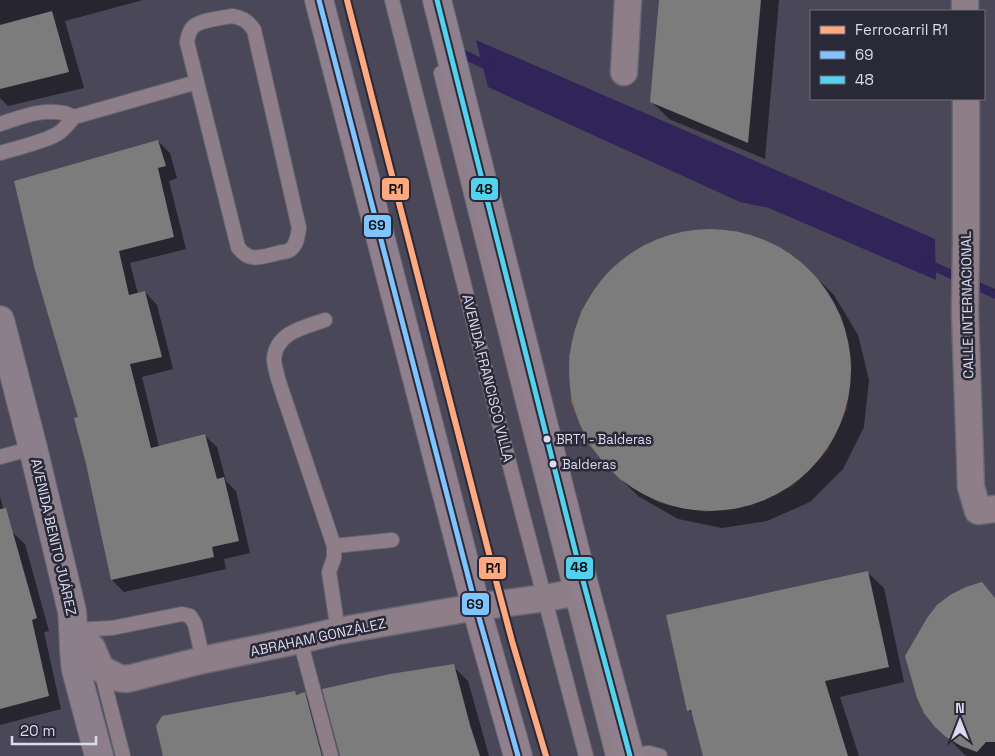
<svg xmlns="http://www.w3.org/2000/svg" width="995" height="756" viewBox="0 0 995 756" font-family="'Space Grotesk',sans-serif">
<style>
.green{fill:#885c46;fill-rule:evenodd}
.water{fill:#302459}
.shadow{fill:#0007}
.lines{fill:none;stroke-linecap:round;stroke-linejoin:round}
.stream{stroke:#302459;stroke-width:9}
.building{fill:#7d7c7c}
.service-casing{stroke:#676674;stroke-width:16}
.minor-casing{stroke:#676674;stroke-width:29}
.secondary-casing{stroke:#676674;stroke-width:30}
.primary-casing{stroke:#676674;stroke-width:30}
.service{stroke:#8d7e88;stroke-width:14}
.minor{stroke:#8d7e88;stroke-width:26}
.secondary{stroke:#907f8c;stroke-width:28}
.primary{stroke:#8c7e8b;stroke-width:28}
.bus-1-casing{stroke:#2a2937;stroke-width:9}
.bus-2-casing{stroke:#2a2937;stroke-width:9}
.bus-1{stroke:#80c4ff;stroke-width:5}
.bus-2{stroke:#53d2ee;stroke-width:5}
.rail-1-casing{stroke:#2a2937;stroke-width:10}
.rail-1{stroke:#ffa980;stroke-width:6}
.bus-dot{fill:#dcdaee;stroke:#2a2937;stroke-width:2}
.labels{text-anchor:middle;stroke-width:5;stroke-linejoin:round;paint-order:stroke}
.bus-label{font-size:13px;fill:#dcdaee;stroke:#2a2937;text-anchor:start}
.street-label{font-size:14px;fill:#dcdaee;stroke:#2a2937}
.line-badge{stroke:#2a2937;stroke-width:2}
.pale-badge-label{font-size:14px;text-anchor:middle;font-weight:bold;fill:#111}
</style>
<rect width="100%" height="100%" fill="#494758"/>
<!-- green -->
<path class="green" d="M688,231h47l45,16 37,30 25,40 10,45 -5,48 -20,42 -34,34 -44,18 -44,8 -46,-9 -40,-24 -30,-34 -18,-43 -2,-46 12,-45 26,-38 37,-28zM707,305l24,3 21,12 16,17 11,22 3,24 -5,23 -11,21 -18,17 -24,10 -26,2 -25,-8 -22,-15 -15,-21 -6,-25 2,-26 11,-24 18,-18 22,-11z"/>
<!-- water -->
<path class="water" d="M476,40l459,199 1,41 -167,-72 -29,-6 -252,-115z"/>
<!-- shadow -->
<path class="shadow" d="M0,0h143l-78,21 19,67 -76,18 -8,-8z
M660,0h119l-14,159 -96,-40 -17,-17z
M158,141l12,12 7,25 -8,3 17,68 -56,14 8,31 7,-2 12,13 16,64 -31,8 17,70 45,-12 13,12 9,34 10,10 14,62 -26,6 2,10 -102,23 -12,-12 -32,-162 -44,-149z
M688,232h47l44,16 37,29 18,18 24,40 11,45 -5,47 -21,42 -33,33 -43,19 -45,7 -44,-9 -40,-23 -18,-18 -30,-34 -17,-43 -3,-45 12,-44 26,-38 37,-28z
M0,496l9,36h3l13,12 24,87 -5,1 17,77 -61,16z
M867,572l17,16 20,94 -64,15 19,59h-155l-10,-41 -5,-5z
M981,584l14,14v158h-29l-31,-31z
M453,666l15,15 21,75h-148z
M295,693l2,2 8,-1 15,15 12,47h-168z"/>
<g class="lines">
<!-- stream -->
<path class="stream" d="M461,53l31,15
M926,263l69,31"/>
</g>
<!-- building -->
<path class="building" d="M659,0h102l-13,143 -98,-41z
M52,11l17,61 -69,17v-64z
M158,140l8,26 -8,2 16,69 -55,14 10,44 16,-4 17,66 -32,7 21,84 54,-14 12,45 7,-2 15,64 -27,6 2,10 -103,23 -25,-116 -12,-46 4,-1 -43,-147 -21,-89z
M569 370a141 141 0 1 1 282 0a141 141 0 1 1-282 0Z
M6,508l31,110 -5,2 17,76 -49,13v-200z
M868,571l21,96 -64,14 23,75h-145l-12,-46 -4,1 -21,-96z
M982,582l13,16v144h-9l-9,10 -16,-6 -15,-9 -12,-11 -10,-13 -7,-15 -12,-42 22,-38 10,-13 13,-10 16,-8z
M454,664l16,61 10,31h-140l-18,-67 68,-15z
M295,691l1,4 9,-3 17,64h-159l-7,-30 6,-10z"/>
<g class="lines">
<!-- service casing -->
<g class="service-casing">
<path id="service" d="M392,0l120,474 74,282
M232,16c11,2 16,5 22,14l45,198c-1,7 -2,17 -9,22 -3,2 -9,2 -12,3 -17,4 -29,10 -40,-6l-51,-205c1,-6 2,-11 6,-15 7,-7 30,-9 39,-11z
M441,73l83,333 89,350
M0,124c19,-6 42,-16 63,-11 3,0 7,2 11,4l123,-35
M0,153c16,-5 44,-11 57,-19 7,-4 12,-11 17,-17
M325,320c-20,7 -49,12 -51,39 0,6 3,14 4,20l56,167v12l-5,14 9,59
M0,457l33,-9
M334,546l58,-6
M74,630l38,-2 70,-14 8,2 5,8 8,36
M300,640l31,116
M101,670l22,86
M630,756l19,-3 11,3"/>
</g>
<!-- minor casing -->
<g class="minor-casing">
<path id="minor" d="M965,0v11
M624,72l4,-72
M966,99v143l-1,71 6,174 7,24 17,-2
M74,630l18,18 9,21 18,9 8,1 76,-19 97,-20 38,-9 138,-24 69,-9 41,-7"/>
</g>
<!-- secondary casing -->
<g class="secondary-casing">
<path id="secondary" d="M319,0l157,607 42,149
M437,0l141,562 52,194"/>
</g>
<!-- primary casing -->
<g class="primary-casing">
<path id="primary" d="M0,320l33,128 39,163c2,20 1,40 4,59l23,86"/>
</g>
<!-- service -->
<use href="#service" class="service"/>
<!-- minor -->
<use href="#minor" class="minor"/>
<!-- secondary -->
<use href="#secondary" class="secondary"/>
<!-- primary -->
<use href="#primary" class="primary"/>
<!-- bus-1 casing -->
<g class="bus-1-casing">
<path id="bus-1" d="M319,0l157,607 42,149"/>
</g>
<!-- bus-2 casing -->
<g class="bus-2-casing">
<path id="bus-2" d="M437,0l141,562 52,194"/>
</g>
<!-- bus-1 -->
<use href="#bus-1" class="bus-1"/>
<!-- bus-2 -->
<use href="#bus-2" class="bus-2"/>
<!-- rail-1 casing -->
<g class="rail-1-casing">
<path id="rail-1" d="M347,0l148,577 17,64 34,115"/>
</g>
<!-- rail-1 -->
<use href="#rail-1" class="rail-1"/>
</g>
<!-- markers -->
<g class="bus-dot">
<circle cx="547" cy="439" r="4.5"/>
<circle cx="553" cy="464" r="4.5"/>
</g>
<g class="labels">
<!-- bus labels -->
<g class="bus-label">
<text x="556" y="444">BRT1 - Balderas</text>
<text x="562" y="469">Balderas</text>
</g>
<!-- street labels -->
<g class="street-label">
<text transform="translate(967 305) rotate(-91)" y="5">CALLE INTERNACIONAL</text>
<text transform="translate(488 378) rotate(76)" y="5">AVENIDA FRANCISCO VILLA</text>
<text transform="translate(54 537) rotate(77)" y="5">AVENIDA BENITO JUÁREZ</text>
<text transform="translate(318 637) rotate(-12)" y="5">ABRAHAM GONZÁLEZ</text>
</g>
</g>
<g class="line-badge">
<rect x="470" y="177" width="29" height="24" rx="5" fill="#53d2ee"/>
<rect x="381" y="177" width="29" height="24" rx="5" fill="#ffa980"/>
<rect x="363" y="214" width="29" height="24" rx="5" fill="#80c4ff"/>
<rect x="565" y="556" width="29" height="24" rx="5" fill="#53d2ee"/>
<rect x="478" y="556" width="29" height="24" rx="5" fill="#ffa980"/>
<rect x="461" y="592" width="29" height="24" rx="5" fill="#80c4ff"/>
</g>
<g class="pale-badge-label">
<text x="484" y="194">48</text>
<text x="396" y="194">R1</text>
<text x="377" y="230">69</text>
<text x="579" y="572">48</text>
<text x="493" y="573">R1</text>
<text x="475" y="609">69</text>
</g>
<!-- legend -->
<rect x="810" y="10" width="175" height="90" fill="#2a2937" stroke="#717080"/>
<rect x="820" y="26" width="25" height="8" fill="#ffa980" stroke="#717080"/>
<text x="855" y="35" font-size="15" fill="#dcdaee">Ferrocarril R1</text>
<rect x="820" y="51" width="25" height="8" fill="#80c4ff" stroke="#717080"/>
<text x="855" y="60" font-size="15" fill="#dcdaee">69</text>
<rect x="820" y="76" width="25" height="8" fill="#53d2ee" stroke="#717080"/>
<text x="855" y="85" font-size="15" fill="#dcdaee">48</text>
<!-- north arrow -->
<g transform="translate(960 721)" stroke="#2a2937" stroke-width="4" paint-order="stroke">
<path d="M0-4L9 19L0 12L-9 19Z" fill="#dcdaee"/>
<text y="-8" font-size="14" font-weight="bold" text-anchor="middle" fill="#dcdaee">N</text>
</g>
<!-- scale -->
<path d="M12 736v8h84v-8" fill="none" stroke="#dcdaee" stroke-width="2.5"/>
<text x="20" y="736" font-size="15" fill="#dcdaee" stroke="#2a2937" stroke-width="4" paint-order="stroke">20 m</text>
</svg>
